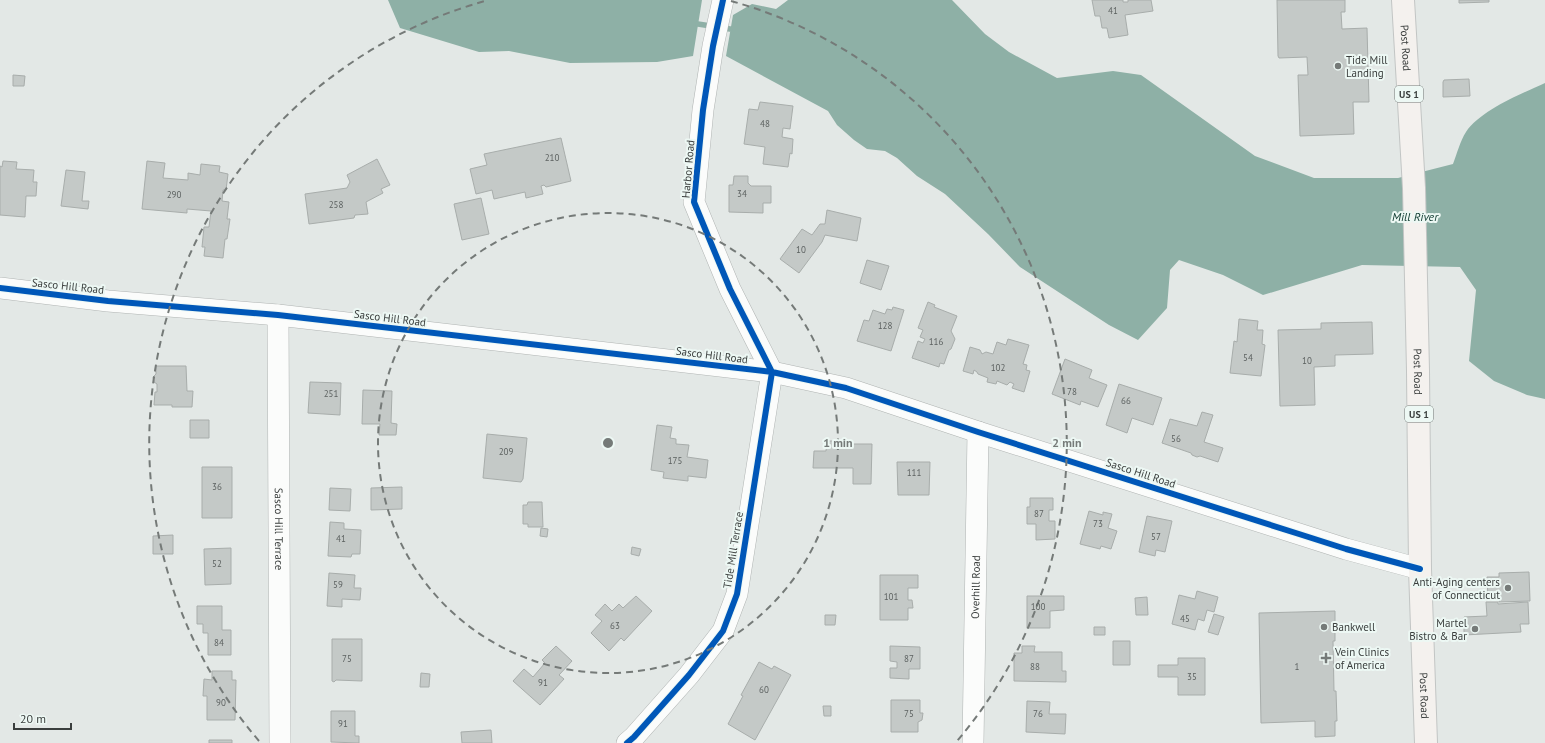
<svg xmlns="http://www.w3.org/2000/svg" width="1545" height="743" viewBox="0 0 1545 743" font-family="'PT Sans',sans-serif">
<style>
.water{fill:#8eb0a6}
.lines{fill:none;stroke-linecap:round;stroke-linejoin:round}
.stream{stroke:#8eb0a6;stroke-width:5.5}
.building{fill:#c4c9c7;stroke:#a8adab}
.minor-casing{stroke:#b0b4b3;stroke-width:22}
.major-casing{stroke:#c2c5c4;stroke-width:24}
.minor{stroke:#fbfcfb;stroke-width:21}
.major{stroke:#f4f1ee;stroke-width:22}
.cycleway-casing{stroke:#edf8f4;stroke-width:8}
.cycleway{stroke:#0057b8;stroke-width:6}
.ring{fill:none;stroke:#757a78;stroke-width:2;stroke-dasharray:7 5}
.poi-dot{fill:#757a78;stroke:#edf8f4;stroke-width:1.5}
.labels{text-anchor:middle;stroke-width:4;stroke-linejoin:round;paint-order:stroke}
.number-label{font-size:9px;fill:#5c6160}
.shield{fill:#edf8f4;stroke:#707674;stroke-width:1}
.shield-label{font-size:10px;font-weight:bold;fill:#3a3e3d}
.street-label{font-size:11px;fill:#3a3e3d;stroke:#edf8f4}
.poi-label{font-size:11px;fill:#3a3e3d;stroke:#edf8f4;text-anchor:start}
.water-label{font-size:12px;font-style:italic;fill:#123d32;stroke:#edf8f4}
.centre{fill:#757a78;stroke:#edf8f4;stroke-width:2}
.ring-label{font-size:12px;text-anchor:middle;font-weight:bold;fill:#757a78;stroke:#edf8f4;stroke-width:4;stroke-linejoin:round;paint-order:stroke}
</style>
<rect width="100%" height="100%" fill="#e3e8e6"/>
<!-- water -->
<path class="water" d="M388,0h314l-9,56 -36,6 -87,1 -61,-12 -30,1 -79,-24z
M788,0h164l33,34 24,18 48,26 56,-7 28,4 114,81 59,22h84l55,-14c4,-10 7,-23 13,-32 15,-22 55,-38 79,-49v316l-18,-4 -33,-14 -25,-20 7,-71 -16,-23 -98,-2 -99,30 -40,-20 -44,-15 -9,10 -3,38 -29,32 -29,-15 -89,-58 -32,-33 -43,-40 -28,-18 -20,-18 -12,-7 -18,-2 -13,-9 -17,-15 -9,-14 -102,-55 7,-41 19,-11 24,5z"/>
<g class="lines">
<!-- stream -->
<path class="stream" d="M698,24l32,5"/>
</g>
<!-- building -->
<path class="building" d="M1092,0h31v2h5v-2h23l2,11 -28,4 3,20 -19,3 -2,-10h-5l-2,-12h-5z
M1277,0h68v12h-4l1,17 25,-1 2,74h-16l1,32 -54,2 -2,-61h10l-1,-18 -28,1 -1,-2z
M1459,0h30v2l-30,1z
M13,75l12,1 -1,10h-11z
M1469,79l1,17 -27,1v-15l1,-2z
M760,102l33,4 -3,23 -7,-1 -1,9 11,2 -1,15 -2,-1 -2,14 -25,-3 2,-17 -21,-3 5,-35 9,1z
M561,138l10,43 -25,6 -2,-2 -3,1 2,8 -17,4 -1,-6 -31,7 -2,-9 -16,4 -6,-25 17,-4 -3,-11z
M377,159l13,26 -9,4 2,4 -17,9 2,12 -13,1 -1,3 -45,6 -4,-30 42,-6 3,-6 -3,-7z
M3,161l14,1 -1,7 18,1 -1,12h4l-1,14h-10l-1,21 -25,-2v-49l2,1z
M147,161l18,2 -2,15 25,2v-7l12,2 1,-11 19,2 -1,6 9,2 -2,16h-3l-1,11 7,1 -2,17h3l-3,20h-2l-2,19 -19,-2 1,-9h-3l2,-20h5l2,-16 -24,-2v4l-45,-4z
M66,170l19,2 -3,29h7l-1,8 -27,-3z
M734,176h14v7l3,3h20v17h-8v10l-34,-1v-27h4z
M481,198l8,36 -27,6 -8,-36z
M827,210l34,8 -4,23 -32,-6 -3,7 -23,31 -19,-14 22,-30 10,6 8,-11h5z
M867,260l22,6 -8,24 -21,-7z
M928,302l7,3 -1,2 23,9 -6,15 4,8 -4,10 -2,1 -5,14 -4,-1 -1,4 -27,-9 6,-17 5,2 2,-4 -5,-2 3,-7 -5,-2z
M893,307l11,3 -13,41 -34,-10 7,-21 5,1 4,-11 12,4 2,-5 5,1z
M1239,319l19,2 -1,9h6l-1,14 3,1 -4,31 -31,-3 4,-32 3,1z
M1372,322l1,32 -38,1v11l-21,1 1,38 -35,1 -2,-76 43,-1v-6z
M1008,339l21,6 -6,19 4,1 -1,5 4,1 -6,21 -12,-4 2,-4 -4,-2 -3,3 -10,-4 -1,3 -9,-2 1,-4 -10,-4 -1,-2 -3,-2 -1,4 -10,-3 7,-24 10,3 2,4 4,-2 7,2 4,-12 9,3z
M1065,359l27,11 -3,8 18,7 -9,22 -17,-6 -1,4 -28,-11z
M156,366h30l1,25h6l-1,16h-20v-2h-18l1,-13h2v-8l-3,-2 -1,-5 3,-3z
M310,382l31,1 -1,32 -32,-2z
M1119,384l43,14 -9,27 -21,-7 -5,15 -21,-8z
M363,390l29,1 -1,32 6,1 -1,11h-17l1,-11h-18z
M1202,412l11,3 -9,27 19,6 -5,14 -18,-6 -3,1 -5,-2 -1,-2 -29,-10 8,-24 27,7z
M190,420h19v18h-19z
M657,425l15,2 -2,11 6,1v5l13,1 -2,12 21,3 -2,18 -18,-2v5l-25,-3 1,-6 -13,-2z
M487,434l40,4 -4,41 -2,3 -38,-4z
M827,441h19v3h26l-1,40h-18v-16h-40l1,-17h12z
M897,462h33l-1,33h-31z
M202,467h30v51h-30z
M402,487v22l-31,1v-22z
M330,488l21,1 -1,22 -21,-1z
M1030,498h23v12h-4v11h6v18l-19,1v-16h-9v-17h3z
M528,502h14l1,25h-15v-3h-5v-19h4z
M1089,511l14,4v-3l9,2 -4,14 9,3 -6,18 -10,-3 -1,3 -20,-5z
M1147,516l25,5 -7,31 -9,-2 -1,6 -16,-4z
M330,522l14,1v6l17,1 -1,24h-8l-1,3 -23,-1z
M541,528l7,1 -1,8 -7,-1z
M173,535v19h-20v-18z
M632,547l9,2 -2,7 -8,-2z
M231,548v36l-26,1 -1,-36z
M1529,572l1,29 -31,1v-3h-11l-1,-22h12v-4z
M329,573l26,2 -1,13h7l-1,12 -18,-1v8l-15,-1z
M880,575h38v13h-10v12h4l1,8h-5v12h-28z
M1197,591l21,6 -4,15 -7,-2 -3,11 -6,-2 -3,11 -23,-6 7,-29 16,4z
M636,596l16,15 -28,30 -3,-3 -12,13 -18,-18 11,-12 -7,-6 10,-11 7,7 7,-7 4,4z
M1027,596h37v14l-14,1v17h-23z
M1147,597l1,18h-12l-1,-17z
M1486,602h12v2l30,-2 1,22h-9l1,8 -57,3v-18l23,-1z
M197,606h25v24h9v25h-23v-22h-5v-9h-6z
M1335,611v30h-2l1,50h2l1,30h-2v15l-20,1v-16l-54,2 -2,-110z
M1214,614l10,3 -6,18 -10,-3z
M825,615h11l-1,10h-10z
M1094,627h11v8h-11z
M332,639h30v42l-26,-1 -2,2 -2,-1z
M1113,641h17v24h-17z
M556,646l16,15 -13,14 5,4 -24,26 -27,-24 11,-12 9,8 12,-14 -3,-3z
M890,646l30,1v22h-11v10l-19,-1v-10h7v-6l-7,-1z
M1022,646h13l-1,6h28v19h4v11l-52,-1v-28h8z
M1178,658h27v37h-27v-18h-20v-12h20z
M759,662l13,7 2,-3 17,9 -36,65 -27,-16 15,-28 -2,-1z
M212,671h20v9h4l-1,40h-28v-24h-4l1,-17 8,1z
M421,673l9,1 -1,13h-9z
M891,700h29v13h3l-1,7 -4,2v10h-27z
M1027,701l23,1 -1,12h17l-1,20 -39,-2z
M823,706h8v10h-7z
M331,711h24v25h4v7l-28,-1z
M491,730l1,13h-30l-1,-11z
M209,740h23v3h-23z"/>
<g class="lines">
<!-- minor casing -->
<g class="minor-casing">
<g id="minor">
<path d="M723,0l-10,46 -10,64 -9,92 36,87 42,83"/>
<path d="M0,288l108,13 170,14 494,57 74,16 132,44 321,102 47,15 74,20"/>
<path id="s1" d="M278,315l2,428"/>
<path d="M627,743l7,-6 55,-62 34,-44 14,-37 35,-222"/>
<path id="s2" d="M973,743l5,-311"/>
</g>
</g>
<!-- major casing -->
<g class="major-casing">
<g id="major">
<path id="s3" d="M1403,0l11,188 4,183 2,198 6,174"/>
</g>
</g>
<!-- minor -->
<use href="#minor" class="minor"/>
<!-- major -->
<use href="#major" class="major"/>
<!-- cycleway casing -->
<g class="cycleway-casing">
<path id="cycleway" d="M723,0l-10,46 -10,64 -9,92 36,87 42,83
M0,288l108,13 170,14 494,57 74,16 132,44 321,102 47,15 74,20
M627,743l7,-6 55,-62 34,-44 14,-37 35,-222"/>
</g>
<!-- cycleway -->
<use href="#cycleway" class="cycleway"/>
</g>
<!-- distance rings -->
<g class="ring">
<circle cx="608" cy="443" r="230"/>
<path d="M259 741A459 459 0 0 1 485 1M731 1A459 459 0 0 1 957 741"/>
</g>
<!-- markers -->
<g class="poi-dot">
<circle cx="1338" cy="66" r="4"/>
<circle cx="1508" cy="588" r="4"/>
<circle cx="1324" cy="627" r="4"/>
<circle cx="1475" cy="629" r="4"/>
<path d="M1324 652h4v4h4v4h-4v4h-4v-4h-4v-4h4z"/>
</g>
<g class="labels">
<!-- number labels -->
<g class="number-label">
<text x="1113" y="14">41</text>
<text x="765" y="127">48</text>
<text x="552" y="161">210</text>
<text x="742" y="197">34</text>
<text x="174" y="198">290</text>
<text x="336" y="208">258</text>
<text x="801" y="253">10</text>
<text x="885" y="329">128</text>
<text x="936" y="345">116</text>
<text x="1248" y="361">54</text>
<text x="1307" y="364">10</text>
<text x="998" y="371">102</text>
<text x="1072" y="395">78</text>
<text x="331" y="397">251</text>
<text x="1126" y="404">66</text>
<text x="1176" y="442">56</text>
<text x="506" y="455">209</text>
<text x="675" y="464">175</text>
<text x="914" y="476">111</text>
<text x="217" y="490">36</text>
<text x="1039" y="517">87</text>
<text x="1098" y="527">73</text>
<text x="1156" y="540">57</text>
<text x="341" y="542">41</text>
<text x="217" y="567">52</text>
<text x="338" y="588">59</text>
<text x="891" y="600">101</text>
<text x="1038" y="610">100</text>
<text x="1185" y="622">45</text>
<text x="615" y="629">63</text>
<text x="219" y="646">84</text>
<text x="347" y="662">75</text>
<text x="909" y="662">87</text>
<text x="1035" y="670">88</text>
<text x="1297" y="670">1</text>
<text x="1192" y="680">35</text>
<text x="543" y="686">91</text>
<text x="764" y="693">60</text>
<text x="221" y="706">90</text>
<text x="909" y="717">75</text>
<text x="1038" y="717">76</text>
<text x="343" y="727">91</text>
</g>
<!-- shield labels -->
<g class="shield">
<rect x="1395" y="86" width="28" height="16" rx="3"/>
<rect x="1405" y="406" width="28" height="16" rx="3"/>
</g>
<g class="shield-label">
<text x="1409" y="98">US 1</text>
<text x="1419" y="418">US 1</text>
</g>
<!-- street labels -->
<g class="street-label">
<text dy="4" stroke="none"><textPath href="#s3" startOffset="48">Post Road</textPath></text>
<text transform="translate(688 169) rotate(-85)" y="4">Harbor Road</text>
<text transform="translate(68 286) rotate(6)" y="4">Sasco Hill Road</text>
<text transform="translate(390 318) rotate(7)" y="4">Sasco Hill Road</text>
<text transform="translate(712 355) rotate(7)" y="4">Sasco Hill Road</text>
<text dy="4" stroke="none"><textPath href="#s3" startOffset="372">Post Road</textPath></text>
<text transform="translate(1141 473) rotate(18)" y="4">Sasco Hill Road</text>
<text dy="4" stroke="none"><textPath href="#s1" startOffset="214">Sasco Hill Terrace</textPath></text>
<text transform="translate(733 550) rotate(-81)" y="4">Tide Mill Terrace</text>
<text dy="4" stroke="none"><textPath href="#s2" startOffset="156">Overhill Road</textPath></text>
<text dy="4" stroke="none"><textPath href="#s3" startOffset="696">Post Road</textPath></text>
</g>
<!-- poi labels -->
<g class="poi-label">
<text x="1346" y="64">Tide Mill<tspan x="1346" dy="13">Landing</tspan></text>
<text x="1500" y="586" text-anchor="end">Anti-Aging centers<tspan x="1500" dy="13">of Connecticut</tspan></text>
<text x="1467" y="627" text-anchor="end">Martel<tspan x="1467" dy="13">Bistro &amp; Bar</tspan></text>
<text x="1332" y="631">Bankwell</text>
<text x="1335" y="656">Vein Clinics<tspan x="1335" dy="13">of America</tspan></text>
</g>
<!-- water labels -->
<g class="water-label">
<text x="1415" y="221">Mill River</text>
</g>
</g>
<circle cx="608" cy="443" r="6" class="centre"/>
<g class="ring-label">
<text x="838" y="447">1 min</text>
<text x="1067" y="447">2 min</text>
</g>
<!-- scale -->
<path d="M14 723v6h57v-6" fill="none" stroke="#3a3e3d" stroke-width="2"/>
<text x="20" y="723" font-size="12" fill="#3a3e3d" stroke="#edf8f4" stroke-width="3" paint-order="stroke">20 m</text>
</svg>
